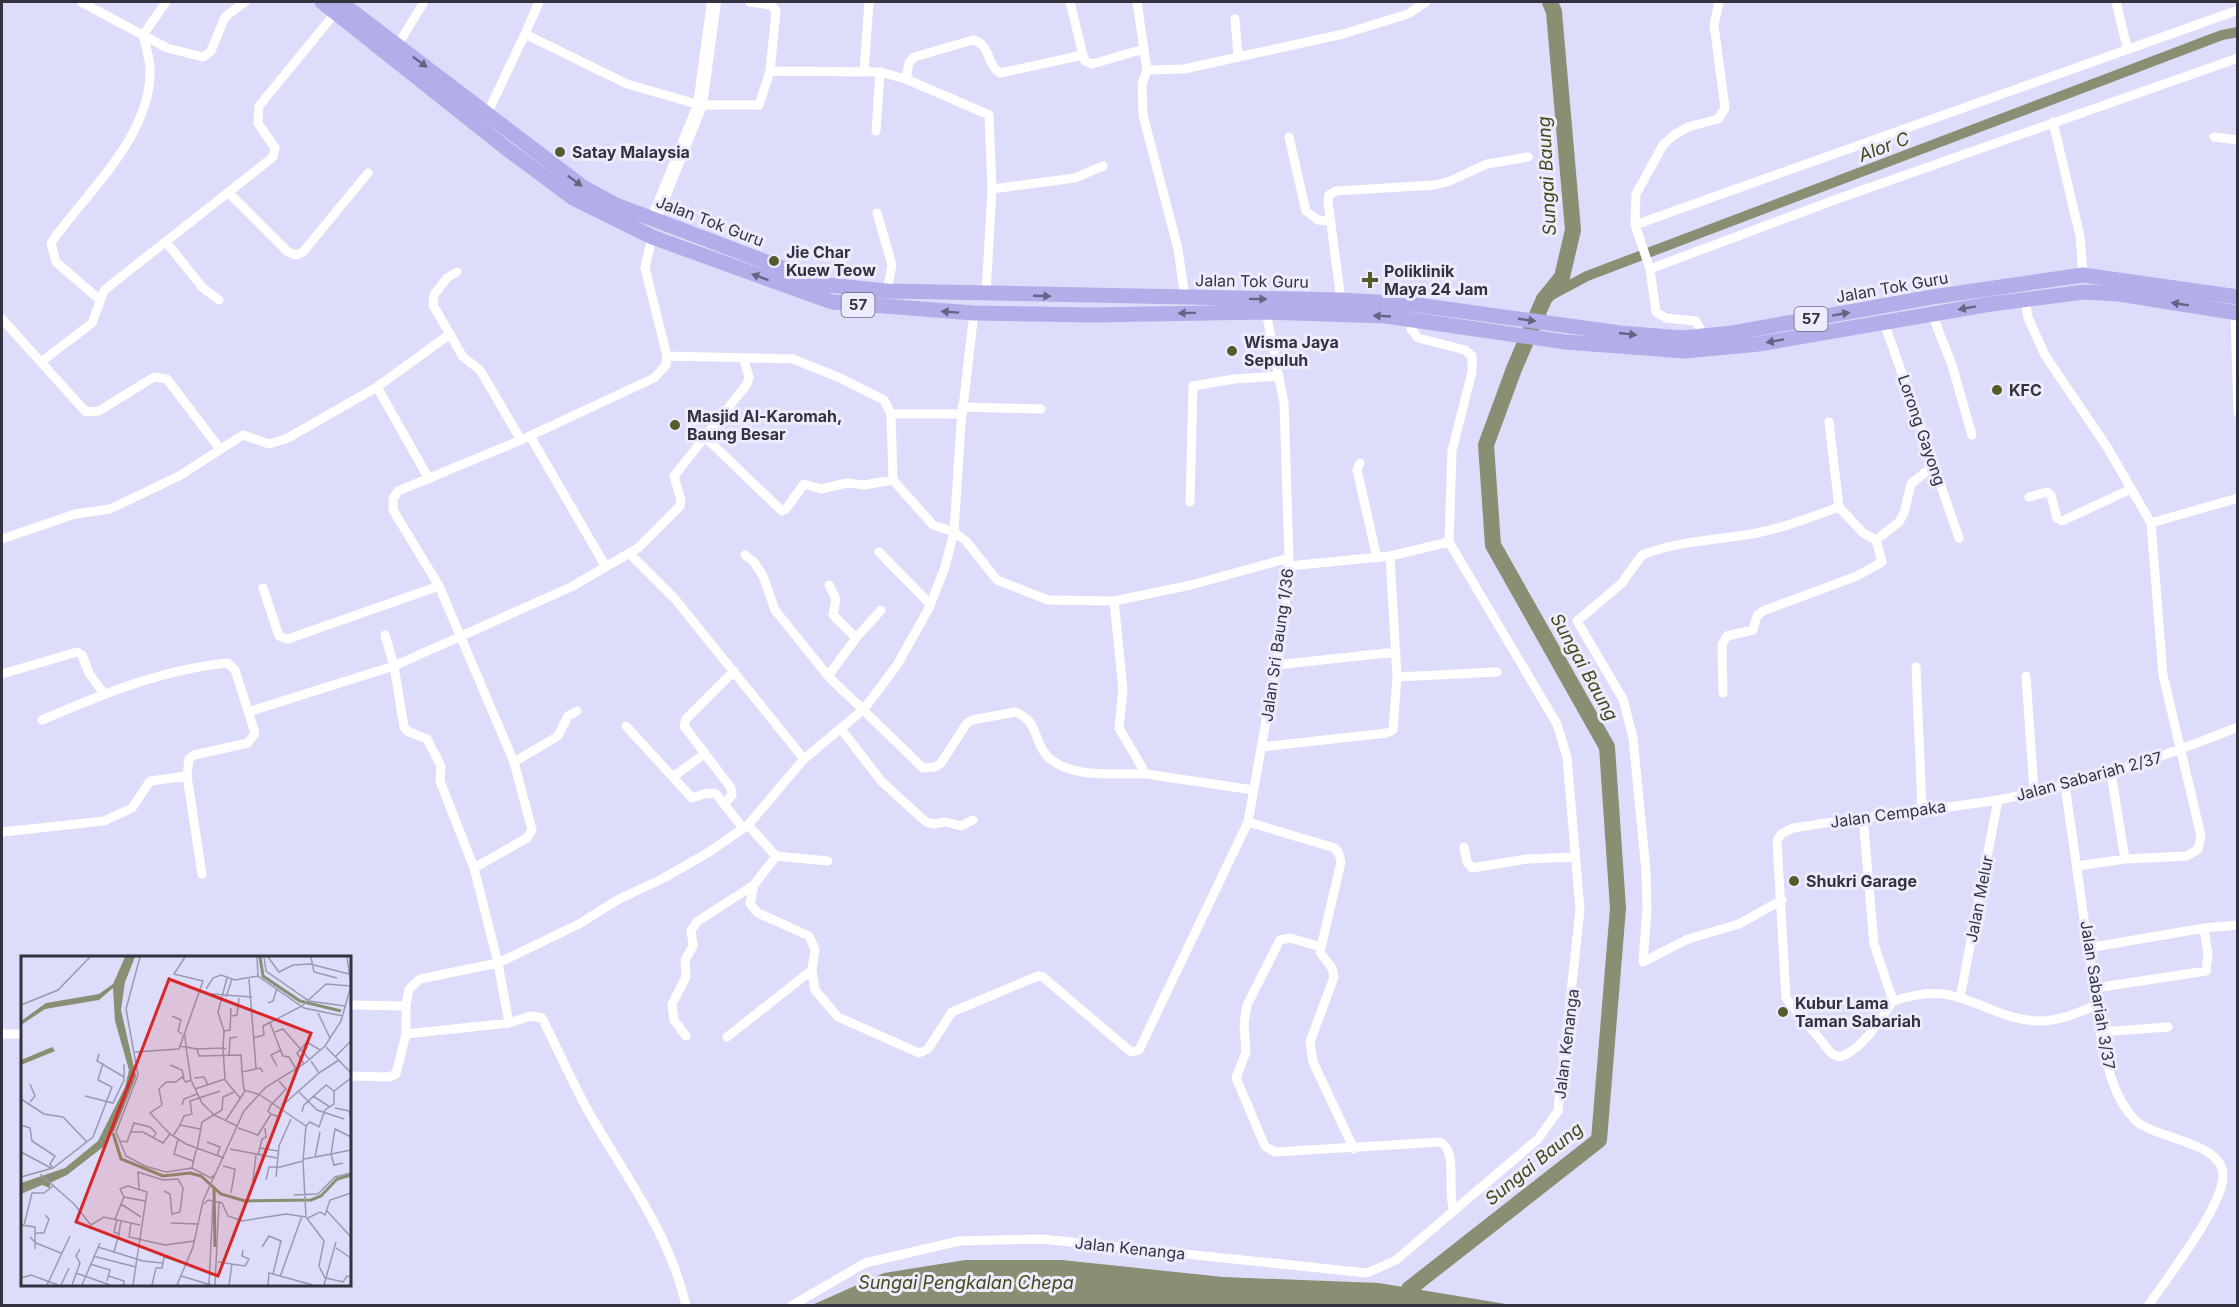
<svg xmlns="http://www.w3.org/2000/svg" width="2239" height="1307" viewBox="0 0 2239 1307" font-family="Inter,sans-serif">
<style>
.water{fill:#898f72}
.lines{fill:none;stroke-linecap:round;stroke-linejoin:round}
.canal{stroke:#898f72;stroke-width:10}
.river{stroke:#898f72;stroke-width:16}
.street{stroke:#fff;stroke-width:9}
.secondary{stroke:#fff;stroke-width:14}
.primary{stroke:#b3aee9;stroke-width:15}
.oneway{fill:#666483}
.poi-dot{fill:#545c2b;stroke:#ececfe;stroke-width:2}
.labels{text-anchor:middle;stroke-width:6;stroke-linejoin:round;paint-order:stroke}
.shield{fill:#ececfe;stroke:#6a6a78;stroke-width:1.5}
.shield-label{font-size:15px;font-weight:bold;fill:#33333f}
.poi-label{font-size:16px;font-weight:bold;fill:#33333f;stroke:#ececfe;text-anchor:start}
.street-label{font-size:16px;fill:#33333f;stroke:#ececfe}
.water-label{font-size:18px;font-style:italic;fill:#424a18;stroke:#ececfe}
.inset-river{fill:none;stroke:#898f72;stroke-width:3}
.inset-road{fill:none;stroke:#9999b0;stroke-width:1.5}
.view{fill:#d62828;fill-opacity:0.15;stroke:#d62828;stroke-width:3}
.inset-edge{fill:none;stroke:#33333f;stroke-width:3}
</style>
<rect width="100%" height="100%" fill="#ddddfb"/>
<!-- water -->
<path class="water" d="M965,1260h97l161,17 156,6 133,22h-700l72,-32z"/>
<g class="lines">
<!-- canal -->
<path class="canal" d="M1544,299l43,-23 635,-241 16,-3"/>
<!-- river -->
<path class="river" d="M1409,1289l190,-149 19,-232 -11,-161 -114,-202 -7,-100 28,-76 30,-70 18,-22 11,-47 -19,-218 -4,-10"/>
<!-- street -->
<path class="street" d="M81,2l86,46 36,9 8,-6 14,-34 20,-15
M750,2l21,3 5,6 -6,60 110,1 26,7 83,36 3,74 -6,105
M1070,2l13,53
M1137,2l10,68 -5,14 1,31 35,134 7,49
M2116,2l11,45
M1235,19l3,37
M525,34l14,-32
M397,46l27,-44
M1147,70l37,-1 159,-35 65,-20 18,-12
M864,72l5,-70
M906,79l3,-16 5,-6 59,-17c18,4 13,25 27,33l83,-18 2,6 7,3 52,-15
M487,114l38,-80 102,50 73,21h59l11,-34
M2053,122l27,114 3,39
M876,131l4,-59
M1289,137l17,74 12,9 13,1
M2214,137l24,3
M992,189l83,-11 28,-12
M229,193l59,59 8,3 7,-3 65,-79
M877,213l15,52 -5,26
M1635,225l603,-215
M166,242l37,46 16,12
M1650,269l190,-71 398,-140
M457,272l-10,6 -13,17 -1,10 30,52 17,13 41,70 133,-62 12,-13 1,-9 -22,-88 7,-31
M100,300l-44,-38 -5,-19c35,-51 102,-107 99,-176 -1,-10 -4,-21 -7,-32l23,-33
M1341,300l-13,-98 1,-7 7,-4 99,-6 15,-4 37,-17 41,-7
M2025,300l3,18 17,37 62,92 44,76 12,152 38,161 -3,13 -11,7 -62,3 -47,7
M2235,313l3,100
M1932,314l20,51 20,70
M2,319l84,93 13,-1 55,-34 13,2 53,70
M1884,322l75,216
M1704,337l-8,-16 -30,-3 -10,-6 -6,-43 -15,-44 1,-31 27,-49 11,-10 14,-8 30,-8 7,-11 -11,-83 5,-23
M667,356l126,3 45,18 46,23 7,14h71
M41,362l51,-39 12,-32 8,-7 161,-127 2,-9 -17,-25 1,-17 77,-94
M377,387l52,92
M962,407l79,2
M891,414l2,66
M1829,422l10,85
M530,436l76,131
M706,438l76,73 4,-2 18,-25 17,5 26,-6 17,2 29,-5 40,45 21,7 12,9 31,39 51,20 66,1 77,-16 98,-27
M1360,463l-3,7 20,88
M2029,497l18,-5 4,3 6,23 5,3 69,-32
M1190,502l3,-116 41,-7 45,-3
M2151,523l87,-25
M2,539l73,-25 35,-5 69,-33 64,-41 26,9 17,-5 91,-52 73,-53
M1876,540l23,-18 5,-9 7,-29 23,-19
M879,552l51,52
M630,554l45,45 129,160
M745,555l9,7 9,14 12,34 53,66 95,92 12,-1 6,-4 26,-40 5,-3 43,-8c22,8 18,24 29,40 20,28 71,21 102,22
M1289,566l101,-10 59,-14
M829,585l7,14 -3,16 23,23
M263,588l16,48 9,3 151,-53
M1114,601l9,88 -4,39 27,46 107,16
M1276,665l120,-13
M1916,667l6,142
M2,674l75,-22 5,3 7,18 15,21
M828,676l28,-38 25,-28
M2026,676l8,115
M1397,677l100,-5
M1723,693l-1,-48 5,-9 26,-6 4,-14 6,-5 94,-35 25,-14 -6,-22 -13,-7 -24,-26c-30,11 -61,23 -93,28 -35,5 -71,7 -104,20l-21,29 -44,37 46,78 10,39 13,133 1,38 -4,53 45,-23 51,-15 43,-24
M251,711l143,-45 -9,-31
M626,726l66,72 15,-5 9,1 27,34
M841,729l41,53 44,40 7,2 12,-2 16,4 12,-6
M1261,747l126,-14 6,-3 4,-53 -7,-121
M514,762l44,-26 10,-20 9,-5
M2111,773l14,86
M187,776l15,98
M673,777l31,-23
M2065,785l35,247c7,31 12,64 35,88 20,19 89,22 88,56 0,30 -56,102 -75,130
M725,804l7,-9 -1,-7 -47,-62 2,-7 48,-48
M1863,817l11,127 19,57
M1248,822l87,26 4,6 2,8 -21,90 12,16 2,9 -24,65 3,20 41,87
M748,825l28,31 -22,29 -4,19 8,9 51,23 6,13 -3,21 3,20 23,27 81,36 9,-4 24,-37 86,-36 5,1 88,75 8,-2 109,-228 28,-157 8,-44 5,-63 -5,-155 -18,-91
M2,832l102,-11 28,-13 18,-27 37,-5 2,-17 5,-4 54,-12 7,-10 -20,-63 -7,-7c-65,6 -128,32 -186,57
M1464,847l3,15 5,6 55,-9 47,-2
M776,856l52,5
M474,868l-34,-87 1,-15 -14,-27 -20,-8 -3,-4 -10,-61 177,-79 67,-39 42,-42 1,-6 -7,-24 73,-92 2,-7 -5,-17
M2204,928l34,-3
M1321,947l-31,-9 -10,2 -33,65 -3,19 2,28 -10,26 29,68 10,6 165,-10c19,9 6,50 14,69
M2088,948l116,-20 4,27 -2,16 -111,17
M1960,998l38,-198
M1893,1001c-14,20 -29,47 -53,56l-8,-3 -46,-56 -9,-157 4,-7 12,-6c68,-11 137,-17 204,-28 85,-15 161,-41 241,-73
M1893,1001c17,-5 33,-9 51,-7 33,5 61,27 95,27 20,0 39,-8 58,-16
M350,1005l56,1v28l103,-11 22,-7 11,2c15,30 29,61 45,91 36,64 83,124 99,197
M406,1006l3,-17 11,-10 78,-16 -24,-95 53,-30 5,-8 -18,-68 -75,-176 -46,-76v-11l5,-8 123,-51
M509,1023l-11,-60 81,-39 40,-25 43,-20 47,-27 39,-27 56,-66 60,-50 33,-44 32,-57 16,-41 9,-35 7,-108 13,-111
M2100,1032l68,-5
M2,1034h20
M686,1036l-12,-16 -2,-16 14,-27 -1,-17 8,-14 -2,-16 7,-9 56,-36
M727,1037l85,-67
M350,1076l39,1 7,-3 10,-40
M791,1306l74,-43 94,-22 82,-2 326,34 29,-13 142,-121 20,-28 22,-201 -13,-153 -10,-33 -108,-182 3,-91 20,-79v-16l-7,-6 -47,-12 -7,-9 4,-10"/>
<!-- secondary -->
<path class="secondary" d="M654,219l46,-114 14,-103"/>
<!-- primary -->
<path class="primary" d="M322,2l185,147 66,49 79,39 180,65 142,11 119,2 173,-3 120,4 179,26 120,9 74,-7 232,-40 93,-12 35,2 119,19
M340,2l243,185 33,18 211,80 60,6 454,9 70,4 209,29 63,5 49,-5 200,-36 151,-22 155,22"/>
</g>
<!-- one-way arrows -->
<defs><path id="oneway-solid" d="M-6-.8H1V-3.2L6.5 0L1 3.2V.8H-6Z" transform="scale(1.5)"/></defs>
<g class="oneway">
<use href="#oneway-solid" transform="translate(420 62) rotate(37)"/>
<use href="#oneway-solid" transform="translate(575 181) rotate(37)"/>
<use href="#oneway-solid" transform="translate(760 277) rotate(-160)"/>
<use href="#oneway-solid" transform="translate(1042 296) rotate(2)"/>
<use href="#oneway-solid" transform="translate(1258 299) rotate(1)"/>
<use href="#oneway-solid" transform="translate(2180 304) rotate(-171)"/>
<use href="#oneway-solid" transform="translate(1967 308) rotate(170)"/>
<use href="#oneway-solid" transform="translate(950 312) rotate(-176)"/>
<use href="#oneway-solid" transform="translate(1187 313) rotate(179)"/>
<use href="#oneway-solid" transform="translate(1841 314) rotate(-10)"/>
<use href="#oneway-solid" transform="translate(1382 316) rotate(-177)"/>
<use href="#oneway-solid" transform="translate(1527 320) rotate(8)"/>
<use href="#oneway-solid" transform="translate(1628 334) rotate(6)"/>
<use href="#oneway-solid" transform="translate(1775 341) rotate(170)"/>
</g>
<!-- markers -->
<g class="poi-dot">
<circle cx="560" cy="152" r="6"/>
<circle cx="774" cy="261" r="6"/>
<path d="M1367 271h6v6h6v6h-6v6h-6v-6h-6v-6h6z"/>
<circle cx="1232" cy="351" r="6"/>
<circle cx="1997" cy="390" r="6"/>
<circle cx="675" cy="425" r="6"/>
<circle cx="1794" cy="881" r="6"/>
<circle cx="1783" cy="1012" r="6"/>
</g>
<g class="labels">
<!-- shield labels -->
<g class="shield">
<rect x="841.5" y="293" width="33" height="24" rx="4.5"/>
<rect x="1794.5" y="307" width="33" height="24" rx="4.5"/>
</g>
<g class="shield-label">
<text x="858" y="310">57</text>
<text x="1811" y="324">57</text>
</g>
<!-- poi labels -->
<g class="poi-label">
<text x="572" y="158">Satay Malaysia</text>
<text x="786" y="258">Jie Char<tspan x="786" dy="18">Kuew Teow</tspan></text>
<text x="1384" y="277">Poliklinik<tspan x="1384" dy="18">Maya 24 Jam</tspan></text>
<text x="1244" y="348">Wisma Jaya<tspan x="1244" dy="18">Sepuluh</tspan></text>
<text x="2009" y="396">KFC</text>
<text x="687" y="422">Masjid Al-Karomah,<tspan x="687" dy="18">Baung Besar</tspan></text>
<text x="1806" y="887">Shukri Garage</text>
<text x="1795" y="1009">Kubur Lama<tspan x="1795" dy="18">Taman Sabariah</tspan></text>
</g>
<!-- street labels -->
<g class="street-label">
<text transform="translate(710 221) rotate(21)" y="6">Jalan Tok Guru</text>
<text transform="translate(1252 281) rotate(1)" y="6">Jalan Tok Guru</text>
<text transform="translate(1892 287) rotate(-10)" y="6">Jalan Tok Guru</text>
<text transform="translate(1922 430) rotate(71)" y="6">Lorong Gayong</text>
<text transform="translate(1277 645) rotate(-82)" y="6">Jalan Sri Baung 1/36</text>
<text transform="translate(2089 776) rotate(-15)" y="6">Jalan Sabariah 2/37</text>
<text transform="translate(1888 814) rotate(-8)" y="6">Jalan Cempaka</text>
<text transform="translate(1979 899) rotate(-79)" y="6">Jalan Melur</text>
<text transform="translate(2098 995) rotate(81)" y="6">Jalan Sabariah 3/37</text>
<text transform="translate(1566 1044) rotate(-83)" y="6">Jalan Kenanga</text>
<text transform="translate(1130 1248) rotate(6)" y="6">Jalan Kenanga</text>
</g>
<!-- water labels -->
<g class="water-label">
<text transform="translate(1884 147) rotate(-21)" y="6">Alor C</text>
<text transform="translate(1547 176) rotate(-93)" y="6">Sungai Baung</text>
<text transform="translate(1584 667) rotate(61)" y="6">Sungai Baung</text>
<text transform="translate(1534 1164) rotate(-39)" y="6">Sungai Baung</text>
<text x="966" y="1289">Sungai Pengkalan Chepa</text>
</g>
</g>
<!-- overview -->
<g transform="translate(21 956)">
<rect width="330" height="330" fill="#ddddfb"/>
<path d="M104,1h10l-10,25 -4,28 15,66 -21,53 -12,18 -36,28 -17,8v5l-8,-3 -21,9v-11l44,-15 33,-27 27,-54 4,-17 -14,-49 -2,-33 -14,12 -54,9 -24,16v-4l25,-18 53,-9 14,-10zM31,91l3,4 -34,14v-5z" fill="#898f72"/>
<path class="inset-river" d="M239,1l3,19 37,25 41,10M92,177l8,26 42,17 27,-3 11,3 20,18 24,7 66,-1 10,-4 16,-17 14,-4M193,232l1,59"/>
<path class="inset-road" d="M119,1l-14,52 12,66 -22,57 10,24 19,10 21,6 26,-4 19,10 3,-3M236,1l1,19 46,32 39,8M243,1l2,14 43,30 36,5M247,1l11,15 14,-7 17,-1 39,10M290,1l3,15 23,6M326,1l4,28M228,23l7,89M185,33l7,-11 8,-3 14,5 23,-4M190,38l41,3M205,41l6,-18M247,47l5,-2 4,-13M0,49l37,-15 32,-33M297,57l12,25M151,60l9,4 -3,11 4,3M211,60l5,-1 2,-17M249,67l13,33 6,1 7,12M203,75l6,-1 1,-22M254,76l8,-3 27,31M164,79l1,12 11,2 2,7 42,-1 1,17M232,82l11,-3 -1,-9 39,-20 24,-22 25,2M158,90l7,1 5,33 11,23 12,12 23,11M305,91l25,26M176,93l26,-1 2,32 16,19M205,93l-3,-1 1,-17 -6,-19 9,-34M114,96l44,-3 24,-68 -29,-7 11,-17M78,98l-2,7 27,16M208,100l1,-18 7,-1M314,101l16,-16M290,105l8,12 20,-13M283,108l-7,-11 10,-11 13,8M149,109l12,5 2,8M256,110l-6,-11 10,-5M173,122l10,-1 4,8M170,124l-5,2 -4,-5 -6,5h-10l-7,7 3,16 -12,8 20,21 16,10 38,14M9,128l5,12 -5,6M174,133l30,-10M278,136l18,18 27,9M237,138l-14,-4 -2,-18 18,-4 3,4M239,139l46,31M64,140l28,7 11,-23v-16M292,140l17,11M0,143l23,15 19,3 24,25M161,149l2,-6 13,-5M314,152l14,3 2,7M281,156l2,-7 22,-20 8,6M250,158l-3,-3 3,-6 15,-16 -7,-8M205,164l19,-29M0,169l9,3 2,13 23,15 -5,8 3,4M159,169l4,-9 8,-2 -2,-13 30,-10M285,170l-3,35 3,56 18,24 -5,25 6,12M285,170l4,-4 9,5 6,-17 9,-6v-13l17,-13M217,172l20,7 13,-21 8,3 5,-13 35,-31M109,176h13l20,11 7,-9M152,180l7,-11 20,4M157,183l-4,15 19,7M99,185l7,1 7,-19 16,4 6,6 -2,4M186,186l13,5 -3,9M239,192l18,3M209,193l47,9M176,194l5,-28 20,-12 1,-13 11,-5M0,196l30,16M237,199l4,-16 4,-2 -1,-9M294,201l5,-25M283,203l27,-5 4,-25 16,8M322,207l-9,2 -3,-11 20,-4M202,210l12,3 -4,24M171,212l4,-18M255,212l27,-7M19,218l34,30 17,21 13,-8 36,8M0,221l32,-9 40,-31 19,-50 -14,-7 5,-17M255,221l3,-31 12,-27M245,224l3,-13h7M231,232l4,-33M118,233l-1,-17 25,8 15,-1 5,9 -3,24 -8,2 -2,-20 -6,-3M273,239l24,-1 17,-17 16,-4M103,241l-4,-8 8,-3 19,6 -14,93M103,241l21,4M100,248l20,13M183,248l4,-4 14,3 6,13 14,5 44,-7 20,3M306,255l24,26M287,262l12,-6 5,3 5,-15 21,-7M94,263l9,-22M96,263l-3,13 5,2 2,-14M110,267l-2,14 36,8 29,-4M150,267l27,1M0,269l14,2v22M3,269l8,-32h12l9,-7M15,277h8l5,-14 -4,-4M9,281l6,6 25,10M77,291l45,14 20,2 1,-6 20,6M241,291l7,-11 12,5 -8,33M315,292l15,10M93,296l5,-18M72,300l43,11M197,306l27,4 4,-7 -7,-3 1,-6M69,308l20,6 -3,11M55,317l34,12M88,320l15,5v4M160,320l30,9M259,321l22,-61M0,322l10,-3 27,10M305,322l17,4 4,-6 4,1M26,329l23,-49M40,329l8,-17M51,329l8,-22 -4,-7 4,-7M61,329l18,-42M131,329l4,-17h6l1,-5M156,329l16,-38 10,-46 41,-90 22,-24 38,-23 21,-18 16,-25 10,-35M188,329l4,-84M194,329l4,-84M208,329l3,-21M247,329l1,-12 44,12M303,329l12,-43"/>
<path class="view" d="M148,23l142,54 -93,243 -142,-54z"/>
<rect width="330" height="330" class="inset-edge"/>
</g>
<!-- border -->
<rect width="2239" height="1307" fill="none" stroke="#33333f" stroke-width="6"/>
</svg>
